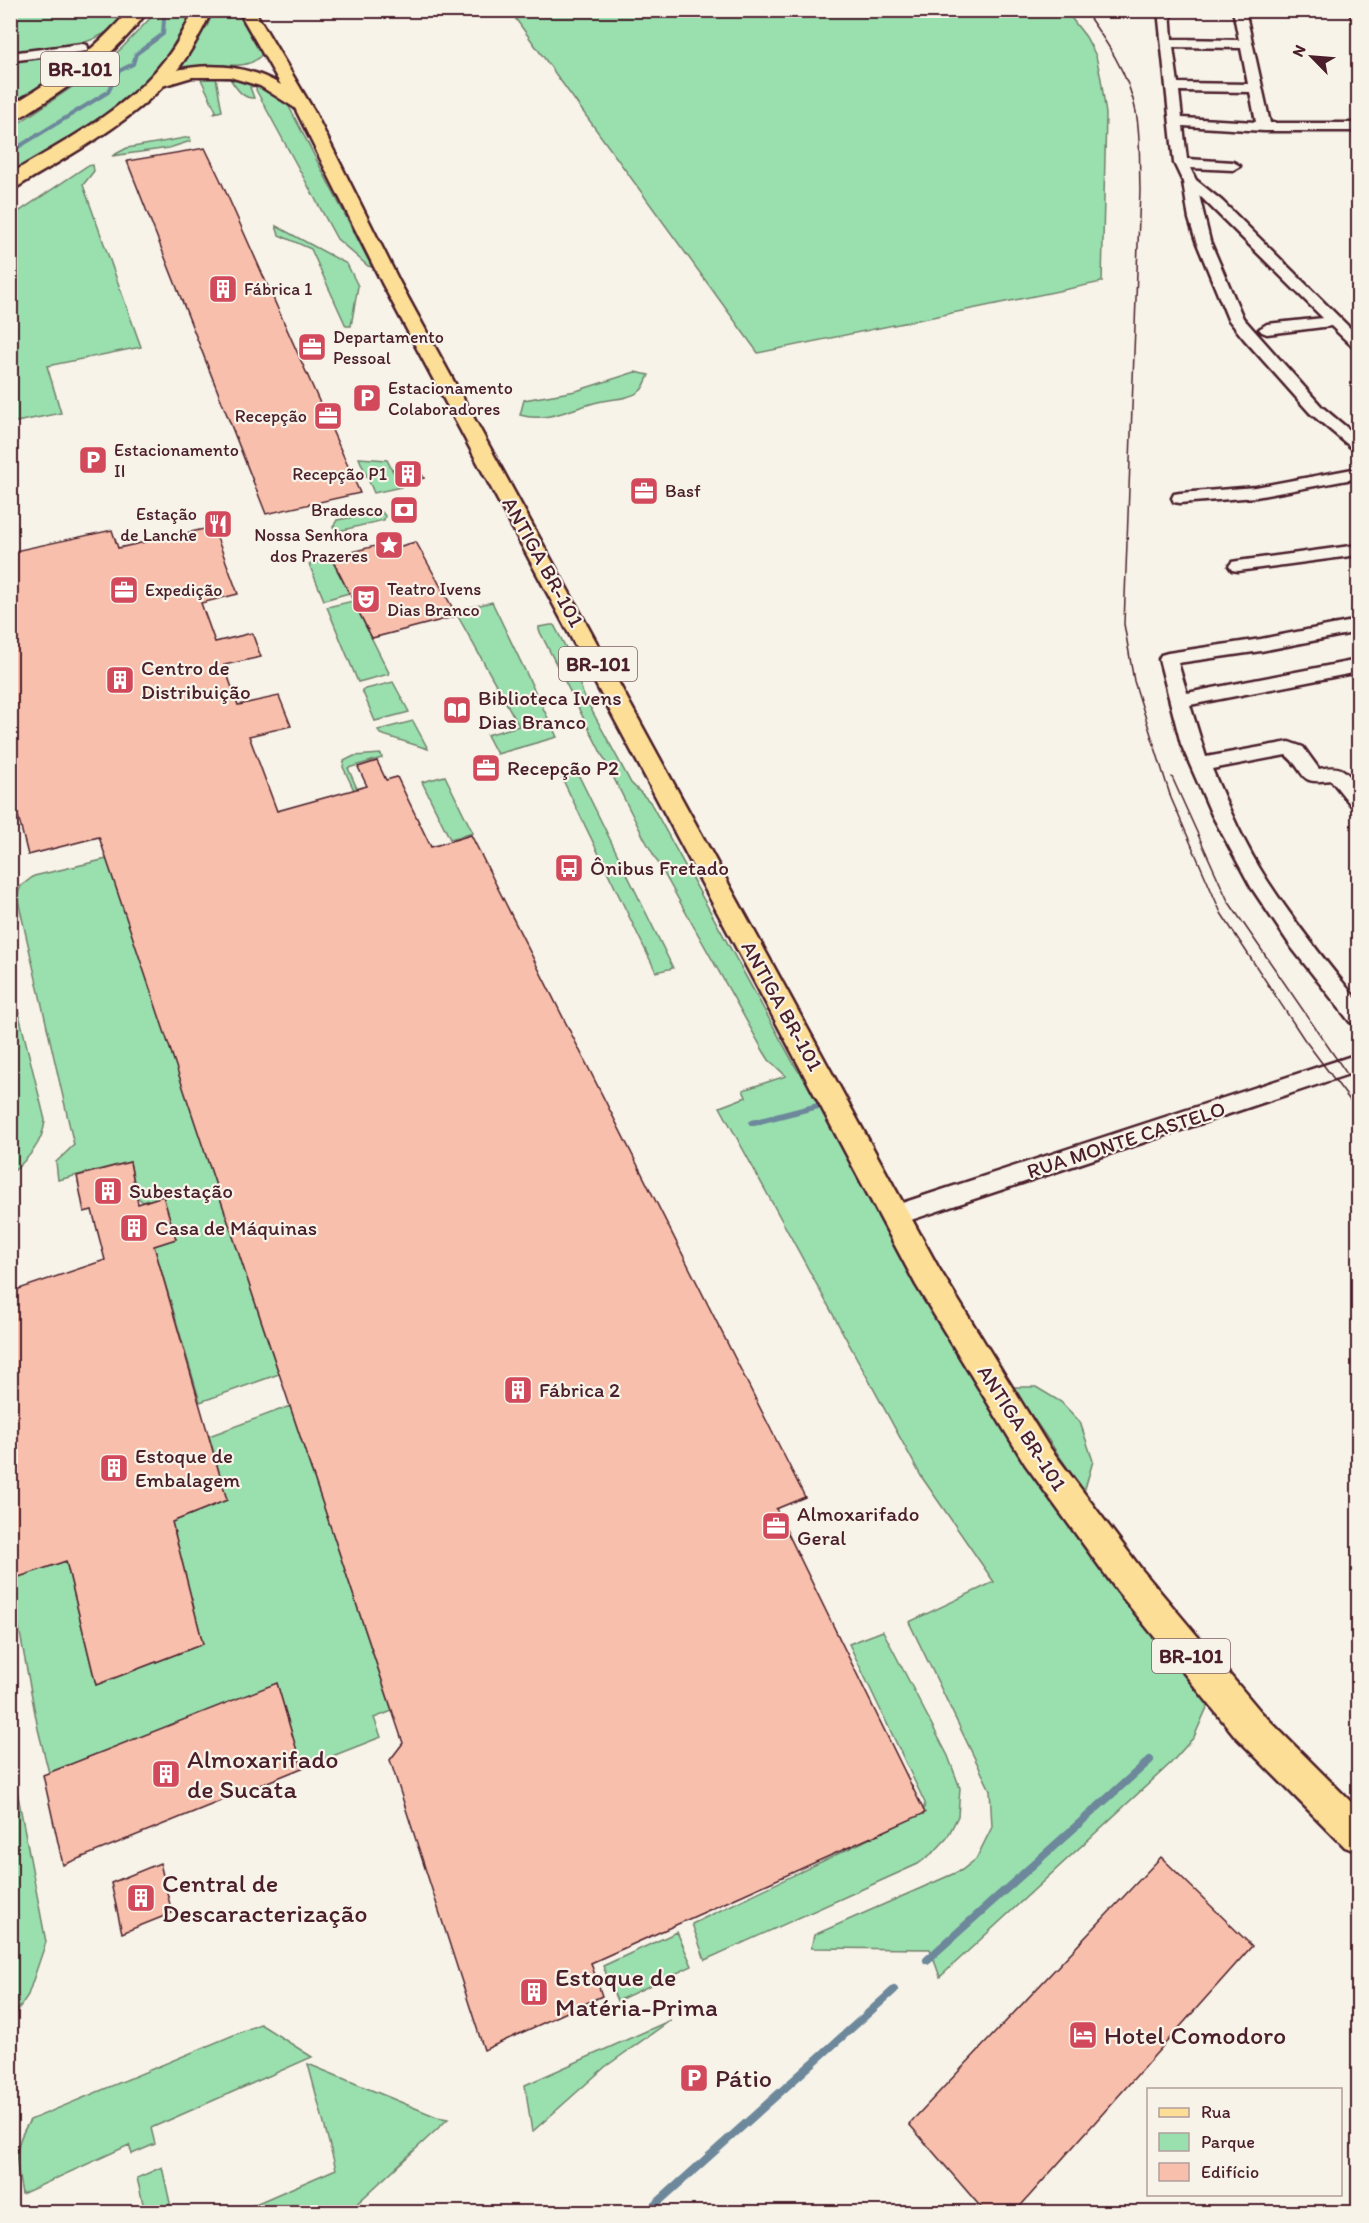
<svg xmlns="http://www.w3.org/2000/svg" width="1369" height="2223" viewBox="0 0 1369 2223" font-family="Itim,sans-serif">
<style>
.green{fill:#99e0ae;stroke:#72806c;stroke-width:1.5}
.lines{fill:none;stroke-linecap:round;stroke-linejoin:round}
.stream-far2{stroke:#6d879b;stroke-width:4}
.stream-far1{stroke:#6d879b;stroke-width:6}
.stream{stroke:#6d879b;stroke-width:8}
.building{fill:#f8c0ac;stroke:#4a1f2b;stroke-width:1.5}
.minor-casing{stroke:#4a1f2b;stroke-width:5}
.major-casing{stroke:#4a1f2b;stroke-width:5}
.highway-casing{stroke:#4a1f2b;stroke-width:5}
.minor{fill:#f7f3e8;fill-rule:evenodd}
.major{fill:#fcde96;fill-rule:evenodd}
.highway{fill:#fcde96;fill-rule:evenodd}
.tram{stroke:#4a1f2b;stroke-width:1.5}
.labels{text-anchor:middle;stroke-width:4.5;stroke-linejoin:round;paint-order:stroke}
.far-poi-label{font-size:18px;fill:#4a1f2b;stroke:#f7f3e8;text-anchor:start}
.shield{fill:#f7f3e8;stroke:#7e5f64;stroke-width:1.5}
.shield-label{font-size:20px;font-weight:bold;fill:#4a1f2b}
.street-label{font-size:21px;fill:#4a1f2b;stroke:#f7f3e8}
.poi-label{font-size:21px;fill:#4a1f2b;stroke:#f7f3e8;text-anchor:start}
.near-poi-label{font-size:26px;fill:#4a1f2b;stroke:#f7f3e8;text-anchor:start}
</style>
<rect width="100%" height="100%" fill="#f7f3e8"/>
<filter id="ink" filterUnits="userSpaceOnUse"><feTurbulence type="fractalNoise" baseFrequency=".0167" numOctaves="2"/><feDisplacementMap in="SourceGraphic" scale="12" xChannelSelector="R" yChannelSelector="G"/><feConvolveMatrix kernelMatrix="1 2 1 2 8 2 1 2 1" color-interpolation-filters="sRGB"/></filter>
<g filter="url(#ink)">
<!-- green -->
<path class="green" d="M10,11h118c-25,38 -76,38 -117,44z
M157,11h40c-35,75 -117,121 -186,162l-1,-44 86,-58 27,-24z
M214,11h28l21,41c-11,20 -40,11 -59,13 -10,1 -20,4 -29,4l32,-43z
M510,11h556l20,26 10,19 5,23 5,35 -4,168 -344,71z
M58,53l20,2 2,5 -26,19 -43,25v-43z
M198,73l51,6 36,20 87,168 -4,-1 -31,-27 -81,-149 1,-4 -7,1 4,11c-12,1 -18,-11 -24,-19l-14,-1 6,33 -8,2 2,-2z
M190,137l1,4 -22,7 -57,8 15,-8z
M93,165l1,6 -11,14 58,162 -94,19 14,47 -50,10v-206l76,-51z
M276,226l71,38 11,22 -7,40h-5l-35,-77 -32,-14z
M635,372l14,3c-2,4 -5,13 -9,16 -10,8 -30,8 -42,11 -26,6 -51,21 -78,13l4,-15 52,-9z
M359,458l28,2 14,27 -27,6z
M382,512l3,4 -1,4 -45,11 -6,-4 4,-7z
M331,559l18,34 -25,7 -15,-36z
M353,601l36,72v1l-31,8 -31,-75z
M492,602l65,135 -60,17 -10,-19 32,-9 -64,-115z
M551,625h3l24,46v9l6,16 47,87 19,19 144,262 5,8 17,-5 113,213 279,396v29l-14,32 -23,26 -231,214 -10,-28 -119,-1 3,-13 148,-65 14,-11 16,-32 -2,-37 -81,-168 85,-40 -73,-106 -201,-369 26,-10 -3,-7 43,-14 -17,-16 -5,-8 -121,-216 -104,-206v-3z
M393,682l16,30 -34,9 -13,-31z
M413,721l15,28 -48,-15 -2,-4z
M381,754l1,4 -34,10 10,23 -4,-1 -11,-23 1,-6 10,-5z
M578,774l95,194 -17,4 -94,-194z
M445,776l28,57 -23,6 -28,-57z
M107,859l172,515 -79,28 -46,-156 22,-7 -13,-43 -20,6 -6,-5 -7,-35 -72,18 -2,-18 18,-17 -57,-249 4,-10 13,-10z
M10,978l35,142c-2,24 -18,39 -34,54z
M1012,1387h24l25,15 19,20 13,39 -9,31z
M290,1406l102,305 -18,7 7,19 -79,31 -25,-84 -228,89 -11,-44 -28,-149 56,-19 30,124 107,-41 -31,-122 55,-22 -18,-64z
M883,1631l65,125 12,32 -2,28 -11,22 -12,13 -17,13 -213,96 -13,-36 231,-111 2,-10 -76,-159z
M10,1754l36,188 -18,53 -17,25z
M677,1932l15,34 -75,35 -14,-35z
M671,2020l-66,47 -73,65 -7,-47z
M260,2024l52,33 -161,71 4,16 -23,10 -3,-9 -107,49c-6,-35 -11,-43 8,-74z
M308,2064l129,53 11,2 -100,93h-111l99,-43z
M162,2167l10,45h-27l-8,-34z"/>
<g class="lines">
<!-- stream-far2 -->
<path class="stream-far2" d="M10,152l98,-60 11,-21 14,-7 3,-10 27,-20 1,-15"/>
<!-- stream-far1 -->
<path class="stream-far1" d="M752,1123l66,-17"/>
<!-- stream -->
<path class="stream" d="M927,1960l223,-200
M647,2212l247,-222"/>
</g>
<!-- building -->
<path class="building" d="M205,148l15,31 140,314 -94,21 -139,-353z
M415,463l9,15 -23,6 -8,-15z
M213,527l25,67 -37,9 14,39 37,-9 9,24 -37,8 14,40 41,-9 12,30 -42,10 28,75 90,-25 -9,-19 19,-6 9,19 11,-3 34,70 40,-12 334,662 -29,12 149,304 -334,150 11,33 -118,54 -94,-290 13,-17 -304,-906 -71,18 -18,-71v-232l102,-22 6,18z
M416,542l41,74 -85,22 -41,-81 52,-13 3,6z
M130,1162l8,42 25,-8 13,43 -22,7 73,254 -55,22 31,122 -107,41 -30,-124 -56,19v-288l95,-32 -13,-50 -8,2 -7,-36z
M277,1683l25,85 -239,97 -20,-90z
M1161,1857l91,89 -237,266h-30l-76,-88z
M160,1863l12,50 -50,20 -11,-50z"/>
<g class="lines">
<!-- minor casing -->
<g class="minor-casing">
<path id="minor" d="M1158,10h12l2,29 67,1 -6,-30h12l25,113h88v8h-94l-81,-5 4,33 46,3 7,4 -7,4 -43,-2 6,12 26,21 136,135v13l-5,-2 -22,-21 -64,8 -5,-2 -3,-3 8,-5 56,-6 -124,-123 11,46 33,77 79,89 36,30v13l-6,-2 -42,-35 -66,-74 -16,-20 -32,-78 -7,-22 -6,-37 -9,-19zM1173,47l68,1 7,36 -70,-1zM1179,91l71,1 6,30 -74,-4z
M1349,10h9v13l-4,-1z
M82,44l5,1 1,3 -1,3 -77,10v-8z
M1358,468v10l-102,19 -76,6 -6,-1 -2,-4 2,-4 6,-1 76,-6z
M1358,545v10l-120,16 -6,-1 -3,-4 3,-4 6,-1z
M1358,620v12l-97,19 -83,12 9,30 171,-33v12l-168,33 16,52 83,-15 14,5 16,22c24,-4 25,0 39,18v20l-7,-2 -20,-25c-35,5 -23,-7 -45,-25l-74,14c16,38 33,77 55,111 28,43 59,82 91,121v23l-8,-2 -58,-74 -41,-61 -39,-72 -31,-71 -22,-85 2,-4 7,-2 93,-14z
M1358,1054v17l-465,155 -8,-3 -4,-7 4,-7 8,-3z"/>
</g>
<!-- major casing -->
<g class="major-casing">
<path id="major" d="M238,10h16l60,101 86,172 538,984 109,177 95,126 119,142 97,97v43l-13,-5 -110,-111 -117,-144 -93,-128 -109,-179 -534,-1002 -87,-175 -35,-22 -30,-9h-38l-37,11 -8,-5c5,-7 17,-10 25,-12 38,-9 75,-6 109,14z"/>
</g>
<!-- highway casing -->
<g class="highway-casing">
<path id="highway" d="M129,10h19c-27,39 -66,68 -105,93 -10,6 -21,15 -33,18v-15c44,-26 86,-56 119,-96z
M194,10h18c-12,25 -25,50 -44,71 -42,45 -99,74 -151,106l-7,2v-15c53,-32 115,-63 153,-112 13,-15 22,-33 31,-52z"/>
</g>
<!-- minor -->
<use href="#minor" class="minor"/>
<!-- major -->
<use href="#major" class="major"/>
<!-- highway -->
<use href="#highway" class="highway"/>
<!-- tram -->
<path class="tram" d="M1084,10c22,31 45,64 52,102 5,25 3,52 4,78l-16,434 10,57 37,117 50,115 83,126 54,72
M1172,777l56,124 130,189"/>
</g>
</g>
<!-- icons -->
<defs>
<g id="building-square" transform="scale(1.5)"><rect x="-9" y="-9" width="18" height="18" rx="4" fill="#d1495b" stroke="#f7f3e8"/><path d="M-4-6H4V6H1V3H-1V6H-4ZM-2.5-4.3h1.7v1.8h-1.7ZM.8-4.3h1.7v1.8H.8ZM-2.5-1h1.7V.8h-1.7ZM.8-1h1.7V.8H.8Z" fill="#fff"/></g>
<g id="office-square" transform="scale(1.5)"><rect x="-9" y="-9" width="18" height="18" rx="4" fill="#d1495b" stroke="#f7f3e8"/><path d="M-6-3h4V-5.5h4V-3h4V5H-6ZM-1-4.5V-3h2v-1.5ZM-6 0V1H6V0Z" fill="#fff"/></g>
<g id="parking-square" transform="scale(1.5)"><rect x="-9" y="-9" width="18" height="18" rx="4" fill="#d1495b" stroke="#f7f3e8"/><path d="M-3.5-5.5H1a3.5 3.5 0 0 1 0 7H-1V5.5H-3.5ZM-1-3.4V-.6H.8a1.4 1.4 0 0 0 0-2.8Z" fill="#fff"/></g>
<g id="bank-square" transform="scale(1.5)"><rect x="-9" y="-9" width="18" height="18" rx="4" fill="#d1495b" stroke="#f7f3e8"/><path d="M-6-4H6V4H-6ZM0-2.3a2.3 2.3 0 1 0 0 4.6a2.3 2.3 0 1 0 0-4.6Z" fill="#fff"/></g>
<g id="restaurant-square" transform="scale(1.5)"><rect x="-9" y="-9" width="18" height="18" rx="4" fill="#d1495b" stroke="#f7f3e8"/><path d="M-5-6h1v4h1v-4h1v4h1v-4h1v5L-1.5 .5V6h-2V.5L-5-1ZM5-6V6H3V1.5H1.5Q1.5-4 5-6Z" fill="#fff"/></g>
<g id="sight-square" transform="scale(1.5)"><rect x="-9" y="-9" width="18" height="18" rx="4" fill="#d1495b" stroke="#f7f3e8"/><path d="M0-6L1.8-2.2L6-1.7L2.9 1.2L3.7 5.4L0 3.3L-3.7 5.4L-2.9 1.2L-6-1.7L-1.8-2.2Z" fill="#fff"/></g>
<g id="theatre-square" transform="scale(1.5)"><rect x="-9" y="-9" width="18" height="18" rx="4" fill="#d1495b" stroke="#f7f3e8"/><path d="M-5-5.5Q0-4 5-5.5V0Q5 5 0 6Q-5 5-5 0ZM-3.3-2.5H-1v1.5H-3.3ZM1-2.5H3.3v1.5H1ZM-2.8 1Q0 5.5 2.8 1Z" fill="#fff"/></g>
<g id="library-square" transform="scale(1.5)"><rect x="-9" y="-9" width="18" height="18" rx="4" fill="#d1495b" stroke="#f7f3e8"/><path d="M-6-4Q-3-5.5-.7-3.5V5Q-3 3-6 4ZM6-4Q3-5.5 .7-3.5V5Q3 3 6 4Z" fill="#fff"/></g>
<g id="bus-square" transform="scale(1.5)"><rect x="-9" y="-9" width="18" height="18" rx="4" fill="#d1495b" stroke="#f7f3e8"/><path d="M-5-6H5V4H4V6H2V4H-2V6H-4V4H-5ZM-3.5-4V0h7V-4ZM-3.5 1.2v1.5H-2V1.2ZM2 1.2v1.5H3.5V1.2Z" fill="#fff"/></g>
<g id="hotel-square" transform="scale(1.5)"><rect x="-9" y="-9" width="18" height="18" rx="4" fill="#d1495b" stroke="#f7f3e8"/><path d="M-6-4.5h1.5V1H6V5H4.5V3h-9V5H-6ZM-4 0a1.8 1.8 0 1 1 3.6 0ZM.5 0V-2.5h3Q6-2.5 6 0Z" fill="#fff"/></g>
</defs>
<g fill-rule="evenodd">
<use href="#building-square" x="223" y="289"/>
<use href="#office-square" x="312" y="347"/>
<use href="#parking-square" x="367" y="398"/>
<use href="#office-square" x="328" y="416"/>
<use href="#parking-square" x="93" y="460"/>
<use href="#building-square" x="408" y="474"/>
<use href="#office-square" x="644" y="491"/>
<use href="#bank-square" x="404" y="510"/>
<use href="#restaurant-square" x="218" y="524"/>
<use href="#sight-square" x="389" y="545"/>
<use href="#office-square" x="124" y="590"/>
<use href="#theatre-square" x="366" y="599"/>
<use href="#building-square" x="120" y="680"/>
<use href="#library-square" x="457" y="710"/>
<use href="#office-square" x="486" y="768"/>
<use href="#bus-square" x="569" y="868"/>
<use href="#building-square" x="108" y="1191"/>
<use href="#building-square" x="134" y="1228"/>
<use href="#building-square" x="518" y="1390"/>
<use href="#building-square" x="114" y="1468"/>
<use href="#office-square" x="776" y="1526"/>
<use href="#building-square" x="166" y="1774"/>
<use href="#building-square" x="141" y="1898"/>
<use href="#building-square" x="534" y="1992"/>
<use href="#hotel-square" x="1083" y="2035"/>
<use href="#parking-square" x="694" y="2078"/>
</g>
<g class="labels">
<!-- far-poi labels -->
<g class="far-poi-label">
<text x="244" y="295">Fábrica 1</text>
<text x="333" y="343">Departamento<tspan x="333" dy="21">Pessoal</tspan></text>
<text x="388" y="394">Estacionamento<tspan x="388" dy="21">Colaboradores</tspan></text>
<text x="307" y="422" text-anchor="end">Recepção</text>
<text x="114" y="456">Estacionamento<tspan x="114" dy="21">II</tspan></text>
<text x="387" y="480" text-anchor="end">Recepção P1</text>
<text x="665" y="497">Basf</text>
<text x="383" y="516" text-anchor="end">Bradesco</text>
<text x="197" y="520" text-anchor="end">Estação<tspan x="197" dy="21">de Lanche</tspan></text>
<text x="368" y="541" text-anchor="end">Nossa Senhora<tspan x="368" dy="21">dos Prazeres</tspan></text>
<text x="387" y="595">Teatro Ivens<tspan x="387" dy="21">Dias Branco</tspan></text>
<text x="145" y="596">Expedição</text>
</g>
<!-- shield labels -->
<g class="shield">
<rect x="41" y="52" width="78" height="34" rx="4.5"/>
<rect x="559" y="647" width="78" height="34" rx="4.5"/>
<rect x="1152" y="1639" width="78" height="34" rx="4.5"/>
</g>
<g class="shield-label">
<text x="80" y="76">BR-101</text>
<text x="598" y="671">BR-101</text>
<text x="1191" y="1663">BR-101</text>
</g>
<!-- street labels -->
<g class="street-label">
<text transform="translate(543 562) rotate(61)" y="7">ANTIGA BR-101</text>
<text transform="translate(782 1006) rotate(61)" y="7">ANTIGA BR-101</text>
<text transform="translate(1126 1140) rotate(-18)" y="7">RUA MONTE CASTELO</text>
<text transform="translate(1022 1428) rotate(57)" y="7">ANTIGA BR-101</text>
</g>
<!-- poi labels -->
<g class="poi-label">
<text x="141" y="675">Centro de<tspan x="141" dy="24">Distribuição</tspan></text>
<text x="478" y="705">Biblioteca Ivens<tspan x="478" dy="24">Dias Branco</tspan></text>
<text x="507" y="775">Recepção P2</text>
<text x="590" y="875">Ônibus Fretado</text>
<text x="129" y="1198">Subestação</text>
<text x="155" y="1235">Casa de Máquinas</text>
<text x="539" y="1397">Fábrica 2</text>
<text x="135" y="1463">Estoque de<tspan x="135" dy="24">Embalagem</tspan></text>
<text x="797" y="1521">Almoxarifado<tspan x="797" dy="24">Geral</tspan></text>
</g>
<!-- near-poi labels -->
<g class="near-poi-label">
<text x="187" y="1768">Almoxarifado<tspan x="187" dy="30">de Sucata</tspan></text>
<text x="162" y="1892">Central de<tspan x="162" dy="30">Descaracterização</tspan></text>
<text x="555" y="1986">Estoque de<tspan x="555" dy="30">Matéria-Prima</tspan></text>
<text x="1104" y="2044">Hotel Comodoro</text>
<text x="715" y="2087">Pátio</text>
</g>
</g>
<!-- margin -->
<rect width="1369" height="2223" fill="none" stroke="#f7f3e8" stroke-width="36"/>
<rect x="18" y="18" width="1333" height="2187" fill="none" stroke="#4a1f2b" stroke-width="2" filter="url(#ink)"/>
<!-- legend -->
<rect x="1147" y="2088" width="195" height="108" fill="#f7f3e8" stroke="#b29e9c" stroke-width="1.5"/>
<rect x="1159" y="2108" width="30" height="9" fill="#fcde96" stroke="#b29e9c" stroke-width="1.5"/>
<text x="1201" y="2118" font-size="18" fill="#4a1f2b">Rua</text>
<rect x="1159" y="2133" width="30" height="18" fill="#99e0ae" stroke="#b29e9c" stroke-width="1.5"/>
<text x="1201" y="2148" font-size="18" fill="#4a1f2b">Parque</text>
<rect x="1159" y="2163" width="30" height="18" fill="#f8c0ac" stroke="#b29e9c" stroke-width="1.5"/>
<text x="1201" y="2178" font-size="18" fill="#4a1f2b">Edifício</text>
<!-- north arrow -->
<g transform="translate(1312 57) rotate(295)" stroke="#f7f3e8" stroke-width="4.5" paint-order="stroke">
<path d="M0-4.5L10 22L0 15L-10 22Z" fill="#4a1f2b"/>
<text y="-9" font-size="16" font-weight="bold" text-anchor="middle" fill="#4a1f2b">N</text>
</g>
</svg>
